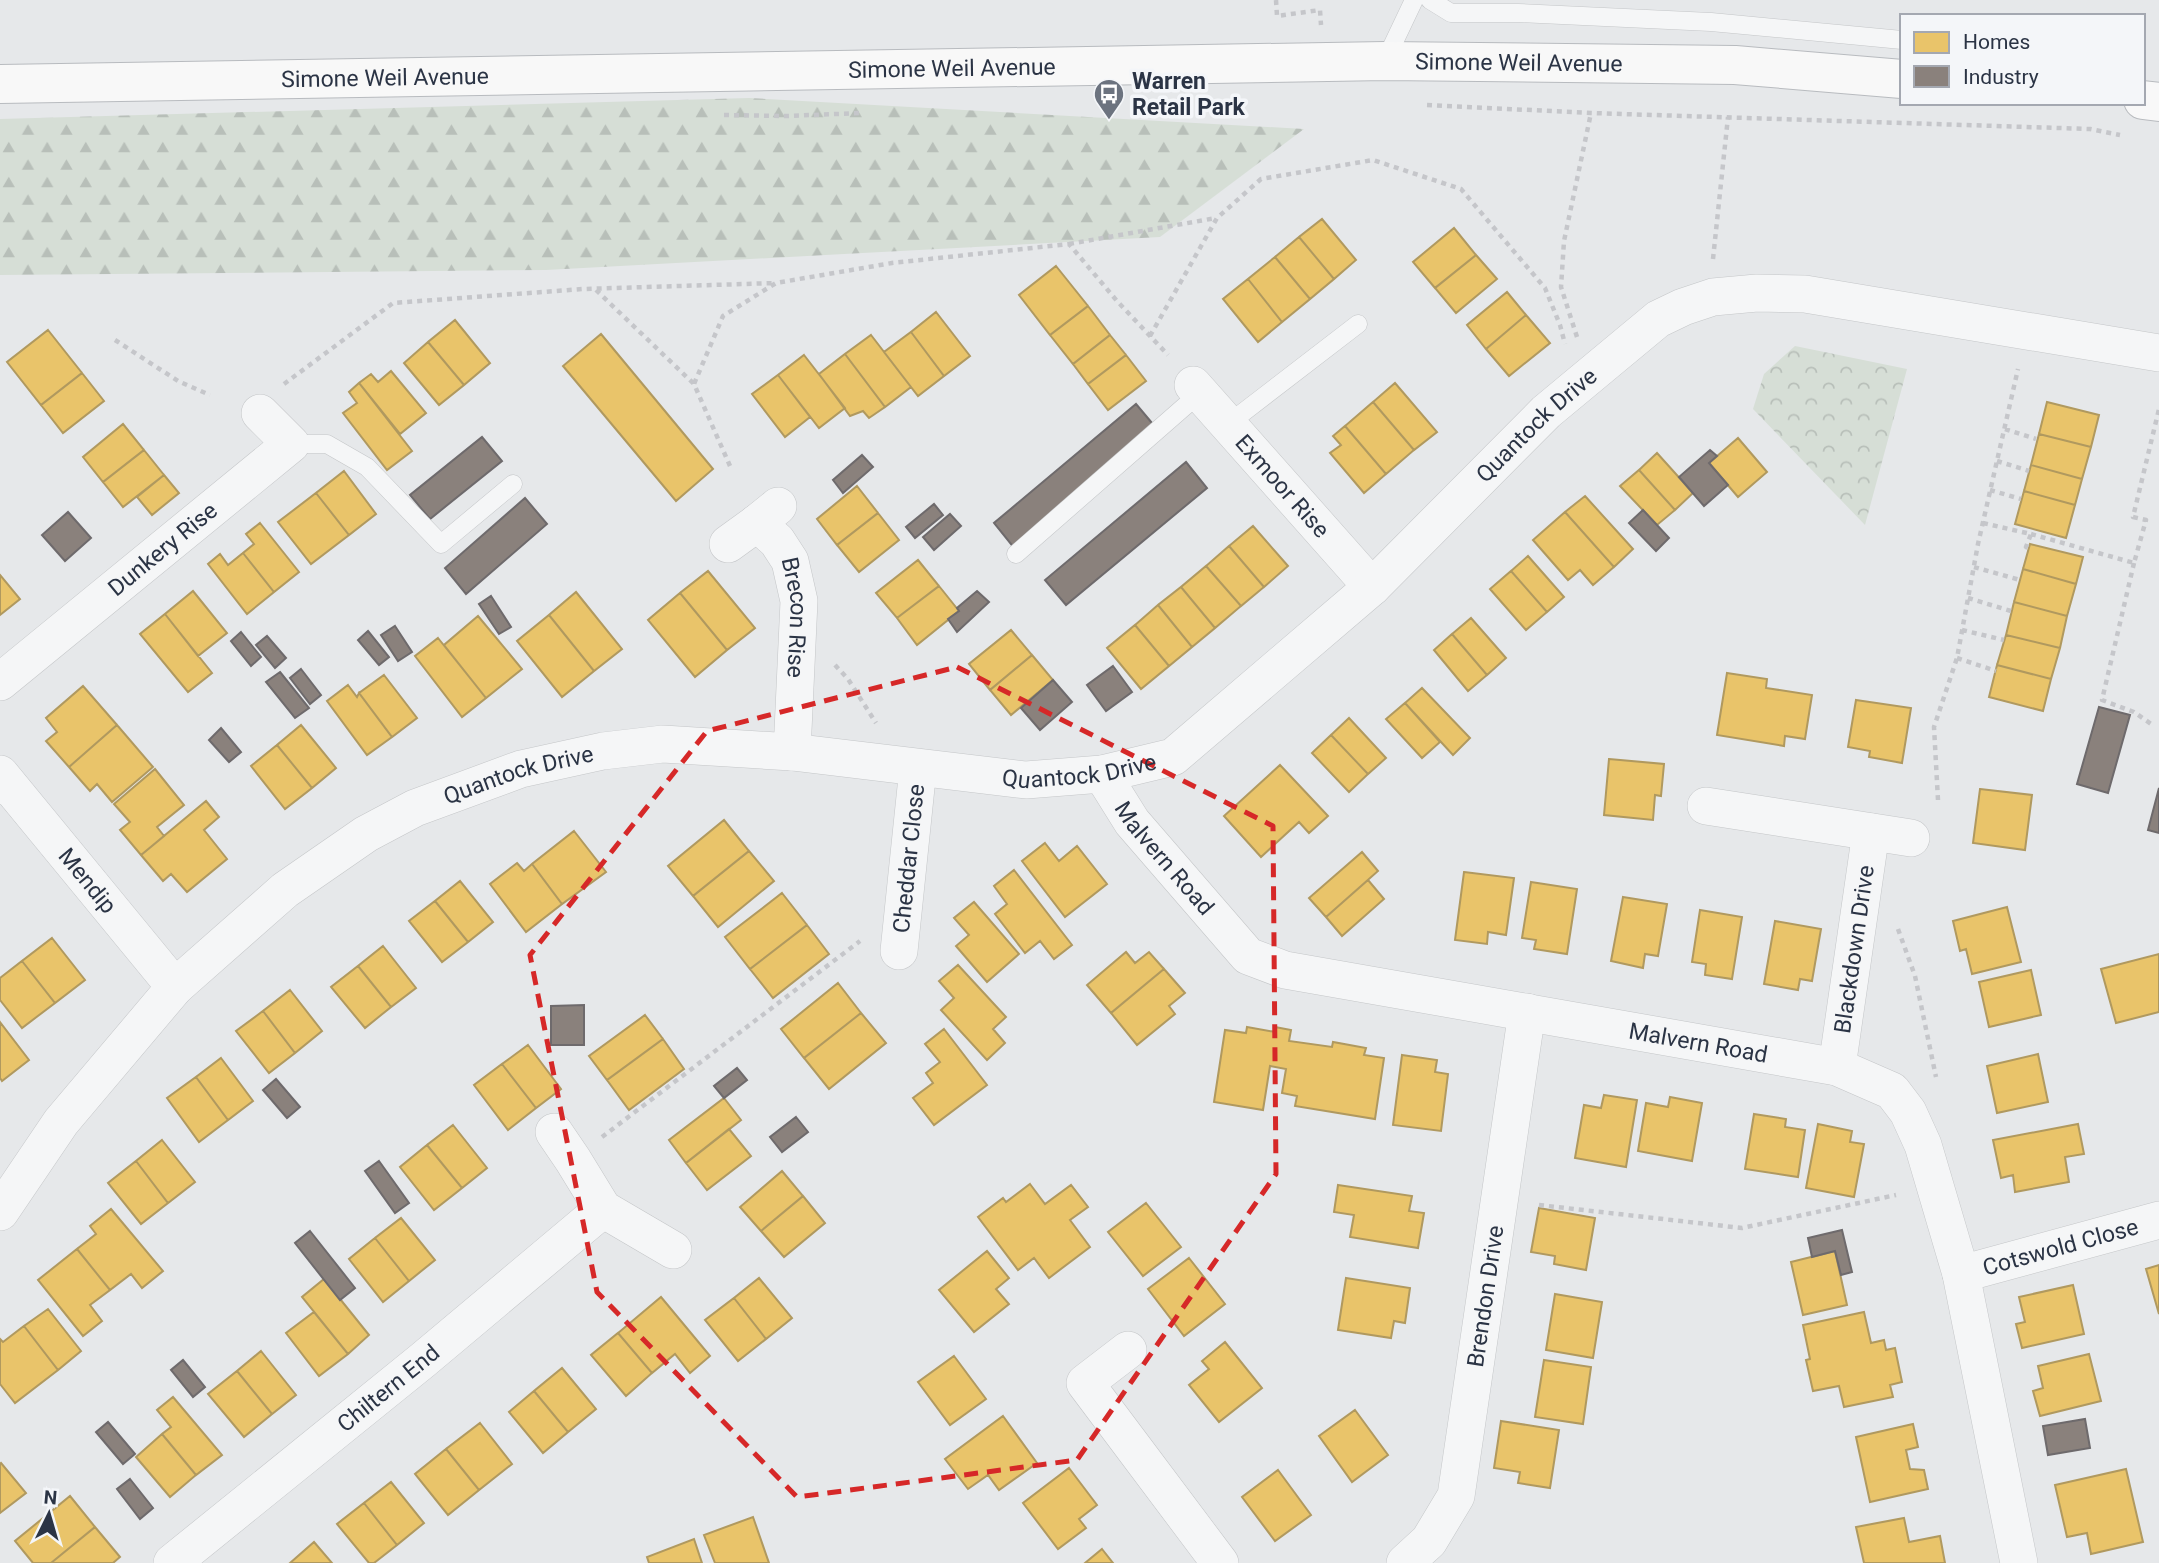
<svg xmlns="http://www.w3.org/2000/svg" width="2159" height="1563" viewBox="0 0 2159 1563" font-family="Roboto,sans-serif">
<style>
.forest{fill:url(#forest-firs)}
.park{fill:url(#park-crowns)}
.homes{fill:#e9c46a;stroke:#b0995f;stroke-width:2}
.industry{fill:#8a817c;stroke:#6e6a6c;stroke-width:2}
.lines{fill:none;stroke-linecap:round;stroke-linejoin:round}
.service-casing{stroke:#c4c6c8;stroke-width:19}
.minor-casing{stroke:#c4c6c8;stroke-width:38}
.trunk-casing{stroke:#b8bbbf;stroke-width:40}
.path{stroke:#c5c6ca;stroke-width:4.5;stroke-dasharray:5 5;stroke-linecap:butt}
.service{stroke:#f5f6f7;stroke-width:18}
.minor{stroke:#f5f6f7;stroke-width:37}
.trunk{stroke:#f8f8f8;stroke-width:38}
.marked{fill:none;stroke:#d62828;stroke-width:5;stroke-dasharray:14 9;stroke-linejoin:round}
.labels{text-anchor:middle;stroke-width:7;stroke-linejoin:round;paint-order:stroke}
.street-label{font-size:23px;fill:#2b3445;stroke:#f4f6f9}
.poi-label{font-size:23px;font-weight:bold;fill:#2b3445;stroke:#f4f6f9;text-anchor:start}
</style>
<defs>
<pattern id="forest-firs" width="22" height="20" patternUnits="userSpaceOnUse" patternTransform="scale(1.75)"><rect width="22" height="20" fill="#d6ded6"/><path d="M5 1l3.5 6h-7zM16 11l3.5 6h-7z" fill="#b8bfb9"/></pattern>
<pattern id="park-crowns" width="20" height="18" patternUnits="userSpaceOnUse" patternTransform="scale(1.75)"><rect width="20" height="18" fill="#d6ded6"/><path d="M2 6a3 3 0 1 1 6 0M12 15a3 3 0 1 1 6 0" fill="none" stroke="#b8bfb9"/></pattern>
</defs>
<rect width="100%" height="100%" fill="#e6e8ea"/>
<!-- forest -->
<path class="forest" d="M749,98l555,31 -144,108 -614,33 -546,5v-156z"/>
<!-- park -->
<path class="park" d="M1795,346l112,23 -42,156 -112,-116 11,-35z"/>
<!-- homes -->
<path class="homes" d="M1322,219l34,41 -22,19 -35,-42z
M1454,228l22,27 -41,33 -22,-26z
M1299,237l35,42 -24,20 -35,-42z
M1476,255l21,24 -41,34 -21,-25z
M1275,257l35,42 -28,23 -34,-43z
M1056,266l32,40 -38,29 -31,-40z
M1248,279l34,43 -24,20 -35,-43z
M1507,292l19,23 -40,34 -19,-24z
M1088,306l22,29 -37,29 -23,-29z
M936,312l34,44 -26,20 -33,-44z
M1526,315l24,28 -41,33 -23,-27z
M455,320l35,43 -26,22 -36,-43z
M48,330l34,43 -41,32 -34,-43z
M911,332l33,44 -26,20 -34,-44z
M601,334l112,135 -37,32 -113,-135z
M871,335l40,52 -26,20 -40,-53z
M1110,335l16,20 -38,29 -15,-20z
M428,342l36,43 -25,20 -35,-42z
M845,354l40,53 -16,11 -6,-7 -13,5 -31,-42z
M804,355l41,53 -26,20 -41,-53z
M1126,355l20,26 -38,29 -20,-26z
M391,371l35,42 -26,21 -41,-51 12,-9 7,8z
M82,373l22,28 -41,32 -22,-28z
M778,375l32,42 -25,20 -33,-43z
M359,383l53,68 -25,19 -44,-57 14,-10 -8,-11z
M1395,383l42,49 -23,18 -41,-48z
M1373,402l41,48 -28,24 -41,-48z
M2047,402l52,13 -8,32 -52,-13z
M123,424l21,26 -41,32 -20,-25z
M1345,426l41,48 -22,19 -34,-40 11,-8 -8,-9z
M2039,434l52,13 -9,32 -51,-14z
M1738,438l29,34 -29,25 -29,-34z
M144,450l20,25 -41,32 -20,-25z
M1657,453l36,40 -18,17 -36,-40z
M2031,465l51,14 -7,26 -51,-14z
M1639,470l36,40 -18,15 -37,-39z
M344,471l32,43 -27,21 -33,-42z
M164,475l15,18 -27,22 -15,-18z
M857,486l21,27 -41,32 -20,-26z
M2024,491l51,14 -9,33 -51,-14z
M316,493l33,42 -38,29 -33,-42z
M1585,496l48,53 -19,18 -49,-55z
M1565,512l49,55 -21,18 -13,-15 -12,10 -35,-40z
M878,513l21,27 -40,32 -22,-27z
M260,523l39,49 -25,20 -31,-39 11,-9 -8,-10z
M1253,526l35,40 -24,21 -35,-41z
M2030,544l53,13 -7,27 -53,-15z
M1229,546l35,41 -23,19 -35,-40z
M243,553l31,39 -27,22 -39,-50 12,-10 8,11z
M1528,556l36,41 -17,15 -36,-41z
M918,560l21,26 -42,32 -21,-25z
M1206,566l35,40 -26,22 -34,-41z
M2023,569l53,15 -9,32 -53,-14z
M708,571l47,57 -28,22 -47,-57z
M1511,571l36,41 -21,18 -36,-41z
M0,575l20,24 -20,16z
M939,586l20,25 -42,34 -20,-27z
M1181,587l34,41 -23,19 -34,-42z
M193,591l34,42 -29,23 -33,-42z
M576,592l46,57 -28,22 -45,-56z
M680,593l47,57 -32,27 -47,-57z
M2014,602l53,14 -7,32 -54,-13z
M1158,605l34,42 -23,19 -34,-41z
M165,614l47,59 -24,19 -48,-58z
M549,615l45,56 -32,26 -45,-56z
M478,616l44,53 -36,29 -42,-53z
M1471,618l35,40 -19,17 -35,-41z
M1135,625l34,41 -28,23 -34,-41z
M1011,630l21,25 -42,35 -21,-26z
M1452,634l35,41 -19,16 -34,-41z
M2006,635l54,13 -9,31 -54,-14z
M438,638l48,60 -24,19 -47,-61z
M1032,655l21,25 -42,35 -21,-25z
M1997,665l54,14 -8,32 -54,-14z
M1727,673l40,6 -1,9 46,7 -7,44 -20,-3 -1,10 -67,-11z
M384,675l33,43 -25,19 -33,-44z
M348,685l9,12 2,-4 33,44 -25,18 -40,-54z
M83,686l34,39 -48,42 -23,-26 11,-9 -11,-14z
M1422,688l48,50 -17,17 -48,-52z
M1856,700l55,8 -9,55 -33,-6 1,-6 -22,-4z
M1405,703l35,39 -18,16 -36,-39z
M1349,718l37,40 -18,16 -37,-39z
M117,725l36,42 -41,35 -15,-18 -7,7 -21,-24z
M301,725l35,43 -24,20 -35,-43z
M1331,735l37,39 -19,18 -37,-39z
M277,745l35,43 -27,21 -34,-43z
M1609,759l55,5 -3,32 -6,-1 -2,25 -49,-5z
M1280,765l48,51 -19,17 -10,-11 -38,35 -37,-41z
M155,769l29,36 -27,22 7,9 -23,19 -21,-25 10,-8 -16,-18z
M1980,789l52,6 -7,55 -52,-7z
M206,801l13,16 -15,13 23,29 -40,33 -16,-18 -8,7 -22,-26z
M724,820l25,31 -56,45 -25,-30z
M574,831l32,41 -44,32 -30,-40z
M1045,843l14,18 18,-15 30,38 -42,33 -43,-56z
M749,851l25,30 -56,46 -25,-31z
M1362,852l16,19 -52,46 -17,-19z
M517,863l7,8 8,-7 30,40 -36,28 -36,-48z
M1014,870l58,75 -18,14 -14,-18 -15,12 -30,-39 12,-10 -13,-18z
M1464,872l50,6 -8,57 -18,-3 -1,12 -32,-4z
M1368,880l16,19 -42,37 -16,-19z
M460,881l33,41 -25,20 -33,-41z
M1531,882l46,7 -10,65 -33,-5 2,-9 -14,-2z
M782,893l25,32 -57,44 -25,-32z
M1623,897l44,7 -9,52 -13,-2 -2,14 -32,-7z
M435,901l33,41 -26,20 -33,-41z
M974,902l45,52 -32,28 -31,-36 13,-11 -15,-17z
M2007,907l14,55 -49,12 -6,-25 -6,2 -7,-30z
M1700,910l42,7 -10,62 -27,-4 1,-11 -14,-2z
M1775,921l46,8 -9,52 -12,-2 -2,11 -34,-6z
M807,925l22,29 -56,44 -23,-29z
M52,938l33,42 -30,23 -33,-42z
M383,946l33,42 -25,19 -33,-41z
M1126,952l9,11 14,-11 15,17 -53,44 -24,-28z
M2159,954v58l-43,11 -15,-54z
M22,961l33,42 -33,25 -22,-28v-22z
M958,965l48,52 -13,12 12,14 -18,17 -46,-50 13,-12 -15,-17z
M358,966l33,41 -26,21 -34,-41z
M1164,969l21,24 -16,13 6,8 -38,31 -26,-32z
M2031,970l10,45 -52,12 -10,-45z
M838,983l23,30 -57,45 -23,-29z
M290,990l32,41 -27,22 -32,-42z
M263,1011l32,42 -26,20 -33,-42z
M861,1013l25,30 -57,46 -25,-31z
M645,1015l18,24 -56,41 -18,-24z
M0,1022l29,38 -27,21 -2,-3z
M1247,1027l28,5v-5l16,3 -2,11 43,6 1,-5 33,6 -2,7 20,3 -9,61 -80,-13 2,-10 -15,-3 4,-24 -16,-3 -7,44 -49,-8 11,-72 21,3z
M944,1029l43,56 -53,40 -21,-27 20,-15 -7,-10 14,-11 -15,-18z
M663,1039l21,30 -55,41 -22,-30z
M528,1045l33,44 -25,19 -34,-44z
M2038,1054l10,48 -51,11 -10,-47z
M1402,1055l35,5 -2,12 13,2 -7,57 -48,-6z
M221,1058l32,43 -25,19 -32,-43z
M502,1064l34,44 -28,22 -34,-45z
M196,1077l32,43 -29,22 -32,-44z
M1604,1095l33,5 -11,67 -51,-9 9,-53 17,3z
M1670,1097l32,6 -10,58 -54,-10 8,-48 22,4z
M724,1098l17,22 -55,43 -17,-23z
M1754,1114l32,5 -1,8 20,3 -7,47 -53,-8z
M1818,1124l34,7 -2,11 14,2 -10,53 -48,-9z
M2078,1124l6,30 -19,3 4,25 -54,10 -2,-17 -12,3 -8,-38z
M453,1125l34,43 -25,20 -35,-43z
M729,1129l22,27 -44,34 -21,-27z
M162,1140l33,42 -27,21 -32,-42z
M427,1145l35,43 -28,22 -34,-43z
M136,1161l32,42 -27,21 -33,-41z
M782,1171l21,25 -42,35 -21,-24z
M1030,1184l15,20 26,-19 17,22 -18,13 20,27 -41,31 -15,-20 -16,12 -40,-53 25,-19 3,4z
M1338,1185l74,11 -3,15 15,2 -6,35 -68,-11 4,-22 -20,-3z
M803,1196l22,27 -41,34 -23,-26z
M1146,1203l35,44 -38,29 -35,-44z
M1539,1208l56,10 -9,52 -32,-6 1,-8 -24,-4z
M111,1209l52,62 -21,17 -11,-14 -21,16 -33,-41 19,-15 -6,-8z
M401,1218l34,42 -26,21 -34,-43z
M375,1238l34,43 -26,21 -34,-43z
M77,1249l33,41 -20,15 12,16 -19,15 -45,-56z
M987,1251l22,27 -13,11 13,15 -35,28 -35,-42z
M1835,1251l12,54 -44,10 -12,-53z
M1189,1258l36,46 -41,32 -36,-47z
M2159,1265v49l-13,-45z
M759,1278l33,40 -26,21 -32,-41z
M1346,1278l64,10 -5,35 -11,-2 -3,17 -53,-8z
M324,1279l45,56 -21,19 -46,-57z
M2073,1285l11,49 -62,14 -6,-24 9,-2 -6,-25z
M1555,1294l47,8 -9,56 -47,-8z
M661,1297l49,59 -20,17 -15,-19 -23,19 -34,-40z
M734,1298l32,41 -28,22 -33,-41z
M48,1309l33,42 -23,19 -34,-44z
M314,1312l34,42 -29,22 -33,-43z
M1864,1312l7,31 13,-3 2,10 9,-2 7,34 -12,3 3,12 -49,10 -5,-21 -26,5 -7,-31 4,-1 -7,-34z
M24,1326l34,44 -43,33 -15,-19v-45l3,3z
M618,1333l34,40 -26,23 -35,-41z
M1225,1342l37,46 -43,34 -30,-37 20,-16 -7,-8z
M261,1351l35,44 -24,19 -35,-43z
M2089,1354l12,47 -61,15 -7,-25 10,-3 -5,-22z
M954,1356l32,43 -36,26 -32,-43z
M1544,1360l47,7 -8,57 -48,-7z
M562,1368l34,41 -28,23 -34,-41z
M237,1371l35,43 -28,23 -36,-43z
M534,1391l34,41 -25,21 -34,-41z
M173,1397l49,58 -26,20 -34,-41 9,-7 -14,-17z
M1355,1410l33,45 -36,27 -33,-46z
M1003,1416l34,47 -38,27 -11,-15 -20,14 -23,-30z
M1501,1421l58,9 -9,58 -32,-5 2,-11 -26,-4z
M480,1423l32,41 -33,26 -33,-41z
M1913,1424l5,23 -12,3 4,19 14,1 4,19 -58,13 -14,-65z
M162,1434l34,41 -26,22 -34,-40z
M446,1449l33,41 -31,25 -33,-41z
M1,1463l25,30 -26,20v-49z
M1069,1468l28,37 -18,14 7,9 -28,21 -35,-46z
M2126,1469l17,73 -52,12 -4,-21 -20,4 -12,-52z
M1278,1470l33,45 -36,26 -33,-44z
M391,1482l33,41 -27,22 -33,-42z
M70,1496l25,31 -44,36h-18l-18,-22z
M364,1503l33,42 -23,18h-5l-32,-39z
M753,1517l16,46h-54l-11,-28z
M1904,1518l5,24 31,-6 5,27h-81l-8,-36z
M95,1527l25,30 -7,6h-62z
M694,1539l8,24h-53l-2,-6z
M314,1542l18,21h-42z
M1102,1549l11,14h-28z"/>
<!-- industry -->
<path class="industry" d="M1136,404l21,25 -142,120 -21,-26z
M482,437l20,24 -72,58 -20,-24z
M1710,450l7,6 -8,7 19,22 -24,21 -25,-29z
M862,455l11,12 -30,26 -10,-13z
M1186,462l21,26 -141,117 -21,-25z
M525,498l22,26 -81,70 -21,-26z
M934,504l9,11 -28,23 -9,-11z
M1643,510l26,28 -13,13 -27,-28z
M68,512l23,26 -26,23 -23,-26z
M950,514l11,12 -27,24 -11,-13z
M977,591l12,11 -32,30 -9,-13 11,-8 -2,-3z
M491,596l20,31 -12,7 -20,-30z
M395,626l17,26 -14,9 -17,-26z
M368,631l21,26 -10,8 -21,-25z
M241,632l20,25 -10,9 -20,-25z
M267,636l19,22 -11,10 -19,-23z
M1113,666l19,26 -26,19 -19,-26z
M301,669l20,26 -11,9 -20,-26z
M280,672l29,36 -14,10 -29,-36z
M1053,680l19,22 -32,28 -19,-22z
M2099,707l31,8 -22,78 -31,-9z
M221,728l20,24 -12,10 -20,-22z
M2159,788v45l-11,-3z
M584,1005v40h-33v-39z
M737,1068l10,12 -23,18 -10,-12z
M276,1079l24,28 -13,11 -24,-28z
M796,1117l12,15 -26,20 -12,-15z
M379,1161l30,42 -14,10 -30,-42z
M1842,1230l10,42 -11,3 -6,-24 -23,6 -4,-19z
M310,1231l45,57 -15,12 -45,-57z
M183,1360l22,27 -12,10 -22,-27z
M2085,1419l5,29 -42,7 -5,-29z
M108,1422l27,32 -12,10 -27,-32z
M130,1479l23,29 -13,11 -23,-30z"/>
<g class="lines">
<!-- service casing -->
<g class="service-casing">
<path id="service" d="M1430,0l21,13h67l193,9 191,18
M1385,61l29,-61
M1228,424l130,-100
M291,444h36l40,23 74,77 72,-60
M1016,554l184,-161"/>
</g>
<!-- minor casing -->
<g class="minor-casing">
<g id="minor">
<path id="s1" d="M1193,385l179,202"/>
<path id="s2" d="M778,506l-21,17 20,18 13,20 9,40 -7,151"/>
<path d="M728,544l29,-21"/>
<path id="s3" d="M0,682l291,-238 -31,-31"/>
<path id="s4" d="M0,774l175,213"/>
<path id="s5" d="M1102,774l30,48 116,134 37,14 552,97 55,24 16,21 15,33 38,129 58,289"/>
<path d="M1706,806l205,32"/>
<path id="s6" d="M899,951l19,-183"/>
<path id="s7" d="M1837,1067l34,-235"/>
<path d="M554,1132l19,28 30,49 70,41"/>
<path id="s8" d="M0,1212l61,-90 114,-135 110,-97 81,-56 49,-26 106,-39 82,-18 60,-7 129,8 234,28 76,-6 71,-17 199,-170 174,-175 112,-93 25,-12 30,-10 44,-4 48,1 354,59"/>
<path id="s9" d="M1961,1274l198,-54"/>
<path d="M1128,1350l-43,33 135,180"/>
<path id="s10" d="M172,1563l251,-203 180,-151"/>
<path id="s11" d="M1405,1563l24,-22 27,-45 71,-484"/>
</g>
</g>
<!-- trunk casing -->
<g class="trunk-casing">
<g id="trunk">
<path id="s12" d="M0,84l1385,-23 350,4 167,14"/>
<path d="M2143,100l16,2"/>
</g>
</g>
<!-- path -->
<path class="path" d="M1276,0l1,16 43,-6 1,15
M1427,105l164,8 499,16 30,6
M724,115l62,1 76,-3
M1069,244l147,-26
M1713,259l15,-142
M596,290l98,94
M1150,336l67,-118 44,-39 112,-19 88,29 84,99 15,37 5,19
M1577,337l-16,-50 3,-46 27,-128
M115,340l63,41 32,14
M284,384l109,-81 190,-14 193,-6
M2005,429l31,10
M1997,461l32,10
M730,466l-36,-82 29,-68 53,-33 116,-20 177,-19 48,57 51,54
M1990,490l31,9
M1983,523l48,11 -5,13 3,1
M2031,534l103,29 12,-43 -13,-3 26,-108
M2134,563l-32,137 32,12 20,14
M1974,567l46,13
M1968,598l43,13
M1962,630l42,10
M1957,658l39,13
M835,665l13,14 28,44
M1938,800l-4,-73 23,-69 21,-114 40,-175
M1898,929l17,47 21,101
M602,1137l258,-196
M1539,1205l203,23 154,-33"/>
<!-- service -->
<use href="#service" class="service"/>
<!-- minor -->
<use href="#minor" class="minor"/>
<!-- trunk -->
<use href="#trunk" class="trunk"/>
</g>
<!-- marked area -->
<path class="marked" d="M957,667l316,159 3,348 -199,286 -280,37 -200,-205 -67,-337 177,-224z"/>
<!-- icons -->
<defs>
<g id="bus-pin" transform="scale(1.575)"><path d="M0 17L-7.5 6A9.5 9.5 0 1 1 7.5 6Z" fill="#6c737f" stroke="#f4f6f9"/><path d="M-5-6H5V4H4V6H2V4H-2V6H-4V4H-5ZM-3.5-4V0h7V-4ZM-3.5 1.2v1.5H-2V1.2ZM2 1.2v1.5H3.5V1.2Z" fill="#fff"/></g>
</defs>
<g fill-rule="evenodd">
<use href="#bus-pin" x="1109" y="94"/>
</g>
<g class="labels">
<!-- street labels -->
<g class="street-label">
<text dy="8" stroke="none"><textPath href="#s12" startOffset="1519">Simone Weil Avenue</textPath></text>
<text dy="8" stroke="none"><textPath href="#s12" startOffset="952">Simone Weil Avenue</textPath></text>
<text dy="8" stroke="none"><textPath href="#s12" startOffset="385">Simone Weil Avenue</textPath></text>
<text dy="8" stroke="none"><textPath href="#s8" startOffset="1850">Quantock Drive</textPath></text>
<text dy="8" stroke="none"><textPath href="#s1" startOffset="135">Exmoor Rise</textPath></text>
<text dy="8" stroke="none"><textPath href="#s3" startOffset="210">Dunkery Rise</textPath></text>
<text dy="8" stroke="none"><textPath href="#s2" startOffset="135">Brecon Rise</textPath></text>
<text dy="8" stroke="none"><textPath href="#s8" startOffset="1262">Quantock Drive</textPath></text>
<text dy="8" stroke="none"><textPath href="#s8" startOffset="695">Quantock Drive</textPath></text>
<text dy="8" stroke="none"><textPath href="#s5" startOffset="105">Malvern Road</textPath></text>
<text dy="8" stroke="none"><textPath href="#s6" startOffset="93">Cheddar Close</textPath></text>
<text dy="8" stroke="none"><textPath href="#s4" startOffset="138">Mendip</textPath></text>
<text dy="8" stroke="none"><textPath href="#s7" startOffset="119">Blackdown Drive</textPath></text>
<text dy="8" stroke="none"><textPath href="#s5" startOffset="693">Malvern Road</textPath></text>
<text dy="8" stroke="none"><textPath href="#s9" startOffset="103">Cotswold Close</textPath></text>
<text dy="8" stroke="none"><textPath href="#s11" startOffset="287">Brendon Drive</textPath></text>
<text dy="8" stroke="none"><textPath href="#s10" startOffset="278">Chiltern End</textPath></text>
</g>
<!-- poi labels -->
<g class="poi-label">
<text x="1132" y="89">Warren<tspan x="1132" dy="26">Retail Park</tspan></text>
</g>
</g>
<!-- legend -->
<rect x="1900" y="14" width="245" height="91" fill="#f4f6f9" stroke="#a4a8b1" stroke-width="2"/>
<rect x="1914" y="32" width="35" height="21" fill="#e9c46a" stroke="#a4a8b1" stroke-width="2"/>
<text x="1963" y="49" font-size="21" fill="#2b3445">Homes</text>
<rect x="1914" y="66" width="35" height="21" fill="#8a817c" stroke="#a4a8b1" stroke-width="2"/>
<text x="1963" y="84" font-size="21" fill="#2b3445">Industry</text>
<!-- north arrow -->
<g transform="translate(49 1514) rotate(5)" stroke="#f4f6f9" stroke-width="5" paint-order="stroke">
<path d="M0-5L12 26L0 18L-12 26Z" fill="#2b3445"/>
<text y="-10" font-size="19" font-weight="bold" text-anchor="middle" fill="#2b3445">N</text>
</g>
</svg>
